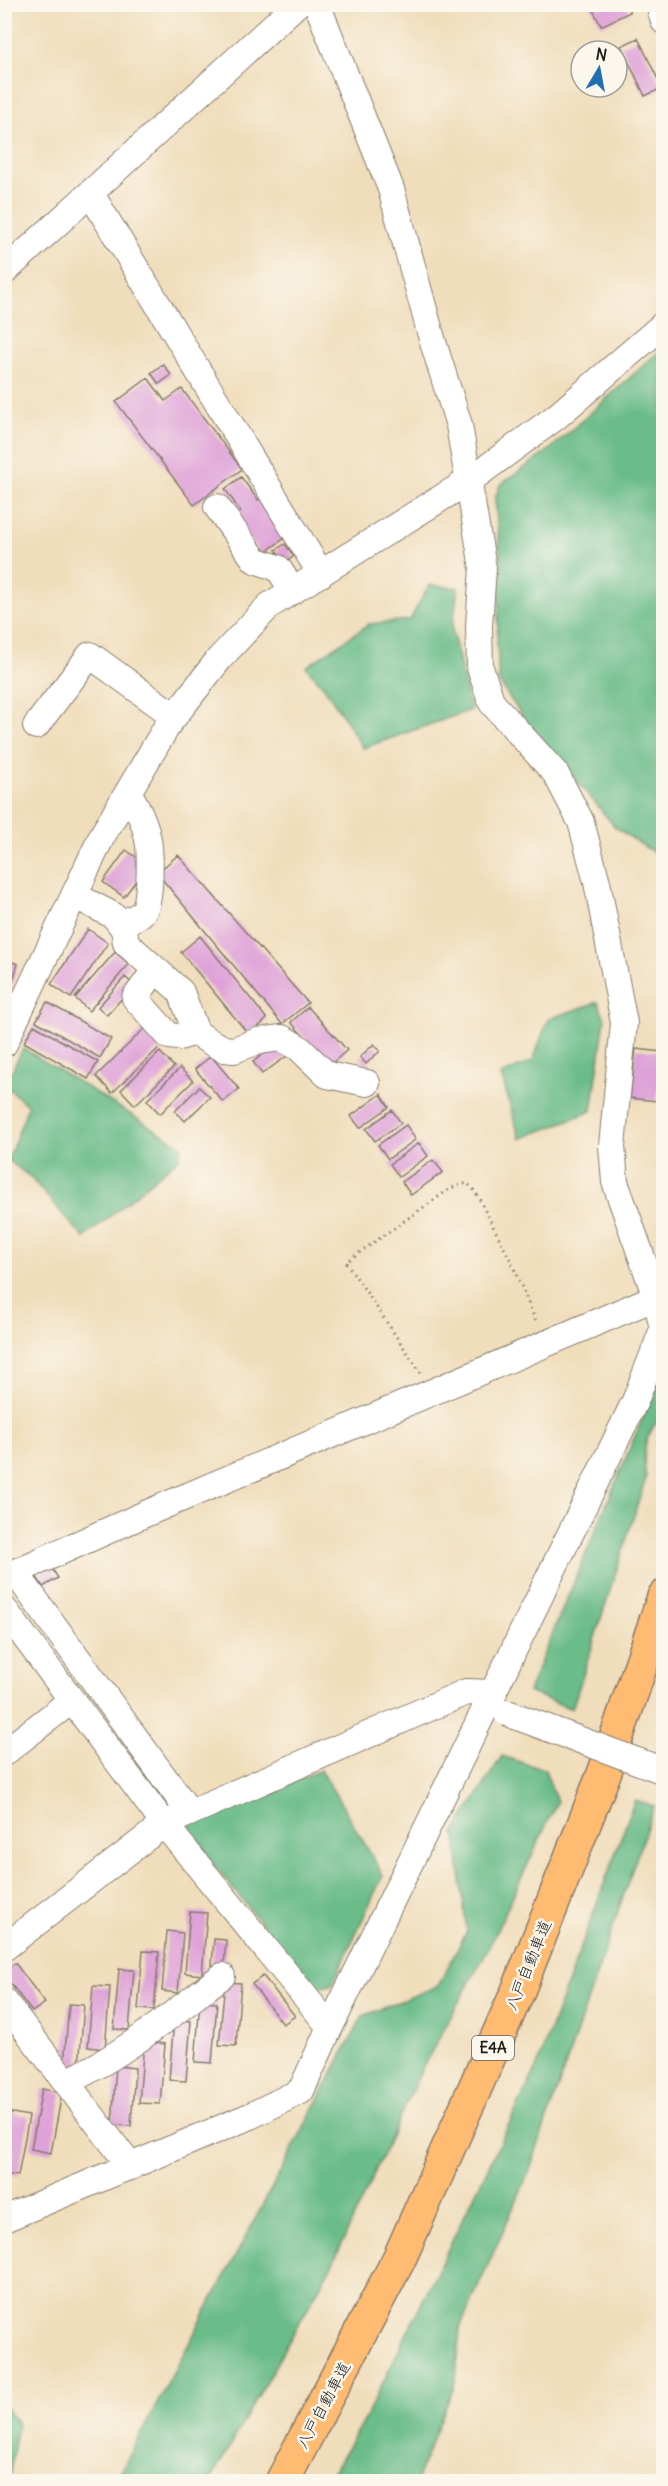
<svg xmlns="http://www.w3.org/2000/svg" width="668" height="2486" viewBox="0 0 668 2486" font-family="Delius,'Klee One',sans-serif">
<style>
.forest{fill:#6abc89;stroke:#436c52;stroke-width:1.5}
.building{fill:#dea1d8}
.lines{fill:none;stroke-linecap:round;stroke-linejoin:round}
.minor-casing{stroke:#867c6c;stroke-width:28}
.highway-casing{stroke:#867c6c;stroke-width:36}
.path{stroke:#867c6c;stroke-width:3;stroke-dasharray:1.5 4.5;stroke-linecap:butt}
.minor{stroke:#fff;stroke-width:26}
.highway{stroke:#febb71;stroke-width:33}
.minor-bridge-casing{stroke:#867c6c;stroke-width:28;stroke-linecap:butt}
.minor-bridge{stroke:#fff;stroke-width:26}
.labels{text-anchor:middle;stroke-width:5;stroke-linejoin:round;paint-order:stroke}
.shield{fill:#fbf7ec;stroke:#5f5e5a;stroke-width:1.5}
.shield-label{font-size:15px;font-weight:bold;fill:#1c1c1c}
.street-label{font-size:16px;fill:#1c1c1c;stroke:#fbf7ec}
</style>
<rect width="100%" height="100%" fill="#fbf7ec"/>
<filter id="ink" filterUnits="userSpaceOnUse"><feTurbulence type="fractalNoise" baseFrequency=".0167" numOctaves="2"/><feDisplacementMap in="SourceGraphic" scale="12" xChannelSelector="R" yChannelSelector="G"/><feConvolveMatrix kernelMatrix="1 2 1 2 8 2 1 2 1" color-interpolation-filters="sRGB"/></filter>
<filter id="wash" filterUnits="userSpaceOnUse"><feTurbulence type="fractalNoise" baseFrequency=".008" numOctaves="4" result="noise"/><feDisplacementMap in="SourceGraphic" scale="24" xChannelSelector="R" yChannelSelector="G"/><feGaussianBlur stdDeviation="1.35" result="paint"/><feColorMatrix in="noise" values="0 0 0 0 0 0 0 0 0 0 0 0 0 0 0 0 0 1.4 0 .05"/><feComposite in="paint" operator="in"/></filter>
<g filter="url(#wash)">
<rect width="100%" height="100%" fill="#f0ddbb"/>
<!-- forest -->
<path class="forest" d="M663,348v510h-1l-46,-30 -94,-112 -23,-34 -2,-41 4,-75 -6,-67 5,-14 48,-34z
M429,585l29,3 -6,42 19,80 -108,38 -38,-60 -19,-21 63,-43 41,-4z
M598,1002l7,17 -13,92 -72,28 -19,-64 32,-14 15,-42z
M23,1048l159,98 -3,12 -95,80 -54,-61 -22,-17 20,-54 -23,-21z
M663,1369v45c-19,21 -21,37 -17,64l-74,231 -44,-17z
M502,1756l43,14 12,32 -68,145 -67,122 -89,194 -123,218h-94l247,-465 75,-30 29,-55 -12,-99z
M321,1770l62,105 -51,110 -19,3 -124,-154 2,-11z
M635,1800l19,6 -125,366 -69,156 -4,53 -40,100h-88l40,-68 168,-344z
M5,2406l13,20 -10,56 -4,-1z"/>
<g id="blocks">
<!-- building -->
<path class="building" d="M590,4h36l4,8 -29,14z
M638,38l24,50 -17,8 -24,-50z
M163,364l8,11 -12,9 -8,-11z
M148,378l17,23 17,-12 60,80 -48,36 -78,-103z
M241,477l17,23 4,-3 27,38 -28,20 -27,-38 7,-5 -16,-23z
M285,544l9,12 -9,7 -9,-13z
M126,850l21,15 -23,32 -21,-15z
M178,855l130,148 -26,21 -125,-151z
M88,929l20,14 -37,55 -20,-14z
M200,936l67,83 -18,16 -68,-83z
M115,952l14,12 -40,47 -14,-13z
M4,959l14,5 -8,26 -6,-1z
M125,977l9,8 -27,30 -9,-8z
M47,1002l64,37 -11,19 -64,-37z
M308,1007l39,43 -18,16 -38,-44z
M34,1025l64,37 -10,17 -64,-37z
M145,1028l17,17 -50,48 -16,-17z
M282,1040l9,13 -29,21 -9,-12z
M374,1044l6,7 -14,13 -6,-7z
M636,1049l26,3 -5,49 -27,-3z
M160,1052l14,15 -39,38 -14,-15z
M211,1056l28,33 -16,13 -28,-33z
M180,1068l13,13 -33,33 -13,-14z
M199,1087l11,10 -25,24 -10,-10z
M381,1094l8,13 -29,21 -9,-12z
M392,1110l9,13 -26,18 -9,-12z
M406,1125l10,14 -28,20 -10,-14z
M419,1143l9,13 -29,21 -9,-13z
M433,1160l10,12 -32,23 -9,-13z
M51,1567l7,11 -15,9 -7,-11z
M190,1912l17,1 -5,62 -17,-2z
M167,1931l16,2 -5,60 -16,-2z
M214,1939l12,1 -2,26 -12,-1z
M143,1951l16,1 -5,58 -16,-1z
M15,1963l30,40 -13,9 -28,-37v-3z
M119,1969l15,1 -5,60 -15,-1z
M263,1976l32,40 -12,8 -31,-40z
M225,1982l16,1 -5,63 -17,-1z
M93,1986l17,1 -5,62 -17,-2z
M200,2002l17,1 -5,60 -17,-1z
M69,2004l15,1 -5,61 -15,-1z
M174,2019l17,2 -5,60 -17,-1z
M144,2042l21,2 -5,60 -21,-1z
M116,2066l19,2 -4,58 -19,-1z
M42,2089l20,4 -11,60 -20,-4z
M7,2112l22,4 -11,60 -14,-2v-47z"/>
</g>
</g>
<g filter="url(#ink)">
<use href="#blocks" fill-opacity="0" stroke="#867c6c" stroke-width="1.5"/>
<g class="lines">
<!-- minor casing -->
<g class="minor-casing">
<path id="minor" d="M659,4l5,17
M91,194l230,380
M4,272l293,-268
M217,507l38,53 23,8 15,23
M36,726l54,-71 84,61
M74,895l40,21 10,13 2,14 55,49 15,40 11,8 17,9 10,1 24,-9 24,-3 17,10 28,27 40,8
M120,924c8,-4 19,-6 24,-14 7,-11 7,-62 3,-75 -3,-15 -11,-30 -19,-43
M155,970l-20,28 34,38 10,1 17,-5
M4,1044l98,-208 67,-113 51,-65 50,-53 200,-125 86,-63 108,-93
M15,1572l175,241
M4,1577l141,-63 511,-217
M4,1609l160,215 166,203
M4,1753l68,-53
M4,1948l160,-124 302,-132 28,1
M4,2001l127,166
M66,2082c57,-26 107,-69 156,-106
M4,2219l246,-103 51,-25 29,-64 305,-626 28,-72 -7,-32 -41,-115 -3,-36 12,-123 -27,-141 -16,-60 -25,-48 -64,-71 -12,-35 -1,-42 4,-58 -24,-143 -27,-86 -41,-150 -74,-185"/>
</g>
<!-- highway casing -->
<g class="highway-casing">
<path id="highway" d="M282,2482l117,-223 119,-268 87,-220 59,-174"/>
</g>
<!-- path -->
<path class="path" d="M421,1373l-75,-111 105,-74 16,-5 8,8 35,68 27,65"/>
<!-- minor -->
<use href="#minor" class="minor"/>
<!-- highway -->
<use href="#highway" class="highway"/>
<!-- minor-bridge casing -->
<g class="minor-bridge-casing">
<path id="minor-bridge" d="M507,1713l157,58"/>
</g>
<!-- minor-bridge -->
<use href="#minor-bridge" class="minor-bridge"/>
</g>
</g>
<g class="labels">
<!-- shield labels -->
<rect class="shield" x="472" y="2036" width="42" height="24" rx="4.5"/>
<g class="shield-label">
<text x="493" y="2053">E4A</text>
</g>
<!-- street labels -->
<g class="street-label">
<text transform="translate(528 1965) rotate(-68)" y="6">八戸自動車道</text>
<text transform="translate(323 2405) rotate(-62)" y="6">八戸自動車道</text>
</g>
</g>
<!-- margin -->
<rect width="668" height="2486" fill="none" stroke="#fbf7ec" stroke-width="24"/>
<!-- north arrow -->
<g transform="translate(599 69) rotate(10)"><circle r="28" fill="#fbf7ec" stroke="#a29f99" stroke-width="1.5"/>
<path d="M0-4.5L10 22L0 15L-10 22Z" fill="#1f6fb2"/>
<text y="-9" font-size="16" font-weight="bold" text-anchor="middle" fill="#1c1c1c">N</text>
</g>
</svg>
